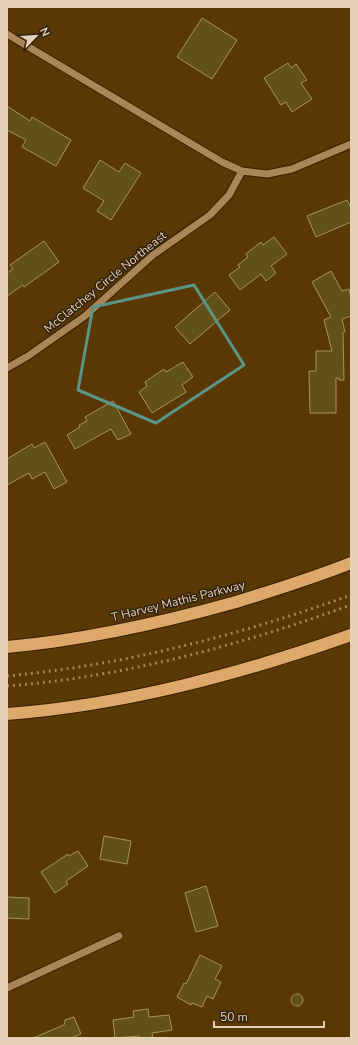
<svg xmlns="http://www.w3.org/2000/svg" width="358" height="1045" viewBox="0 0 358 1045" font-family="'Nunito Sans',sans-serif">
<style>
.building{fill:#615018;stroke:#a6935c}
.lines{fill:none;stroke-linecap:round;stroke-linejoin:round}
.minor-casing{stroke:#392000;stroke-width:9}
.highway-casing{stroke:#392000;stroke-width:14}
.minor{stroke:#aa8557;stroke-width:7}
.highway{stroke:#dca96a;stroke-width:12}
.rail{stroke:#9f855e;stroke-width:3;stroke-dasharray:2 4;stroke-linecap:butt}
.marked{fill:none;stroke:#5a9688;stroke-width:3;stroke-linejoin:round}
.labels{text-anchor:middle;stroke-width:3;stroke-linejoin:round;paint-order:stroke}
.street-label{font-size:12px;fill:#e5d1b9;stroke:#322310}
</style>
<rect width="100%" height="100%" fill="#593803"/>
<!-- building -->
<path class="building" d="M202,18l35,22 -25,39 -35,-22z
M288,63l3,5 5,-4 11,16 -6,3 11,16 -20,13 -6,-10 -5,3 -17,-27z
M7,106l23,15 2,-4 39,23 -15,26 -34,-19 4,-7 -19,-10z
M100,160l19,12 6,-9 16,10 -30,47 -14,-9 7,-10 -21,-13z
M347,200l4,8v14l-35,15 -9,-21z
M274,237l13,17 -16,12 5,7 -10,8 -5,-7 -21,16 -11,-15 11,-8 -2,-2 10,-8 -2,-3 15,-12 2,3z
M44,241l15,21 -35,25 -1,-2 -16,11v-23l6,-4 -3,-4z
M331,271l11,20 7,-2 2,9v18l-9,3 3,13h-2l1,48h-5v-2h-3v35h-26l-1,-42h7v-20h16l-8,-31 7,-3 -19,-35z
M215,292l15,18 -40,34 -15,-17z
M183,362l10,15 -11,8 4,7 -34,21 -13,-21 8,-6 -2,-4 19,-13 2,3z
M113,401l18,33 -13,6 -7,-11 -36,20 -8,-14 13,-8 -1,-2 8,-4 -2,-4z
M45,442l22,40 -13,7 -9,-17 -13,7 -3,-6 -22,12v-26l25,-15 2,4z
M104,836l27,5 -4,23 -27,-5z
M78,851l10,15 -22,15 2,3 -13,9 -14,-21 27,-18 1,2z
M206,886l12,40 -22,6 -11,-39z
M7,897l22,1v21l-22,-1z
M200,955l22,11 -7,13 6,3 -8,17 -6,-3 -5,11 -10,-4 -1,2 -14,-8 7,-14 2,1z
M291 1000a6 6 0 1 1 12 0a6 6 0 1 1-12 0Z
M148,1009l1,8 20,-2 3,15 -20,3 1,5h-14v-2l-24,2 -2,-18 21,-3 -1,-6z
M74,1017l7,17 -10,4h-38l31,-13 1,-5z"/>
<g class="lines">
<!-- minor casing -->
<g class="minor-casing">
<path id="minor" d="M7,34l215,128 20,9 -13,24 -19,20 -57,40 -68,61 -57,40 -21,12
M242,171l25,3 25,-5 59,-25
M7,988l112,-52"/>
</g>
<!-- highway casing -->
<g class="highway-casing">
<path id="highway" d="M7,647c78,-7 154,-24 229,-45 39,-12 77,-24 115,-39
M7,714c118,-9 233,-40 344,-79"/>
</g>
<!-- minor -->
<use href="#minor" class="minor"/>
<!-- highway -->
<use href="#highway" class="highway"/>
<!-- rail -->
<path class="rail" d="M7,676c118,-11 233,-41 344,-81
M7,686c118,-9 233,-41 344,-81"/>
</g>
<!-- marked area -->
<path class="marked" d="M194,285l50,80 -88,58 -78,-33 15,-83z"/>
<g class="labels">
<!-- street labels -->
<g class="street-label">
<text transform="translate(105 282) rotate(-39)" y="4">McClatchey Circle Northeast</text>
<text transform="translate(178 601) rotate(-14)" y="4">T Harvey Mathis Parkway</text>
</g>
</g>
<!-- border -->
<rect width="358" height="1045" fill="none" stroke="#e5d1b9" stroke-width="16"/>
<!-- north arrow -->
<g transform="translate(36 36) rotate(65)" stroke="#322310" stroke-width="3" paint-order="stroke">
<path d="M0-3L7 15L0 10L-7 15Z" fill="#e5d1b9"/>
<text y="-6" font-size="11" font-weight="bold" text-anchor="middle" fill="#e5d1b9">N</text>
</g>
<!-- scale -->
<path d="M214 1021v6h110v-6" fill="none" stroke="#e5d1b9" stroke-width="2"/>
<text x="220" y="1021" font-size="12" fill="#e5d1b9" stroke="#322310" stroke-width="3" paint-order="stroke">50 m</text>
</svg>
